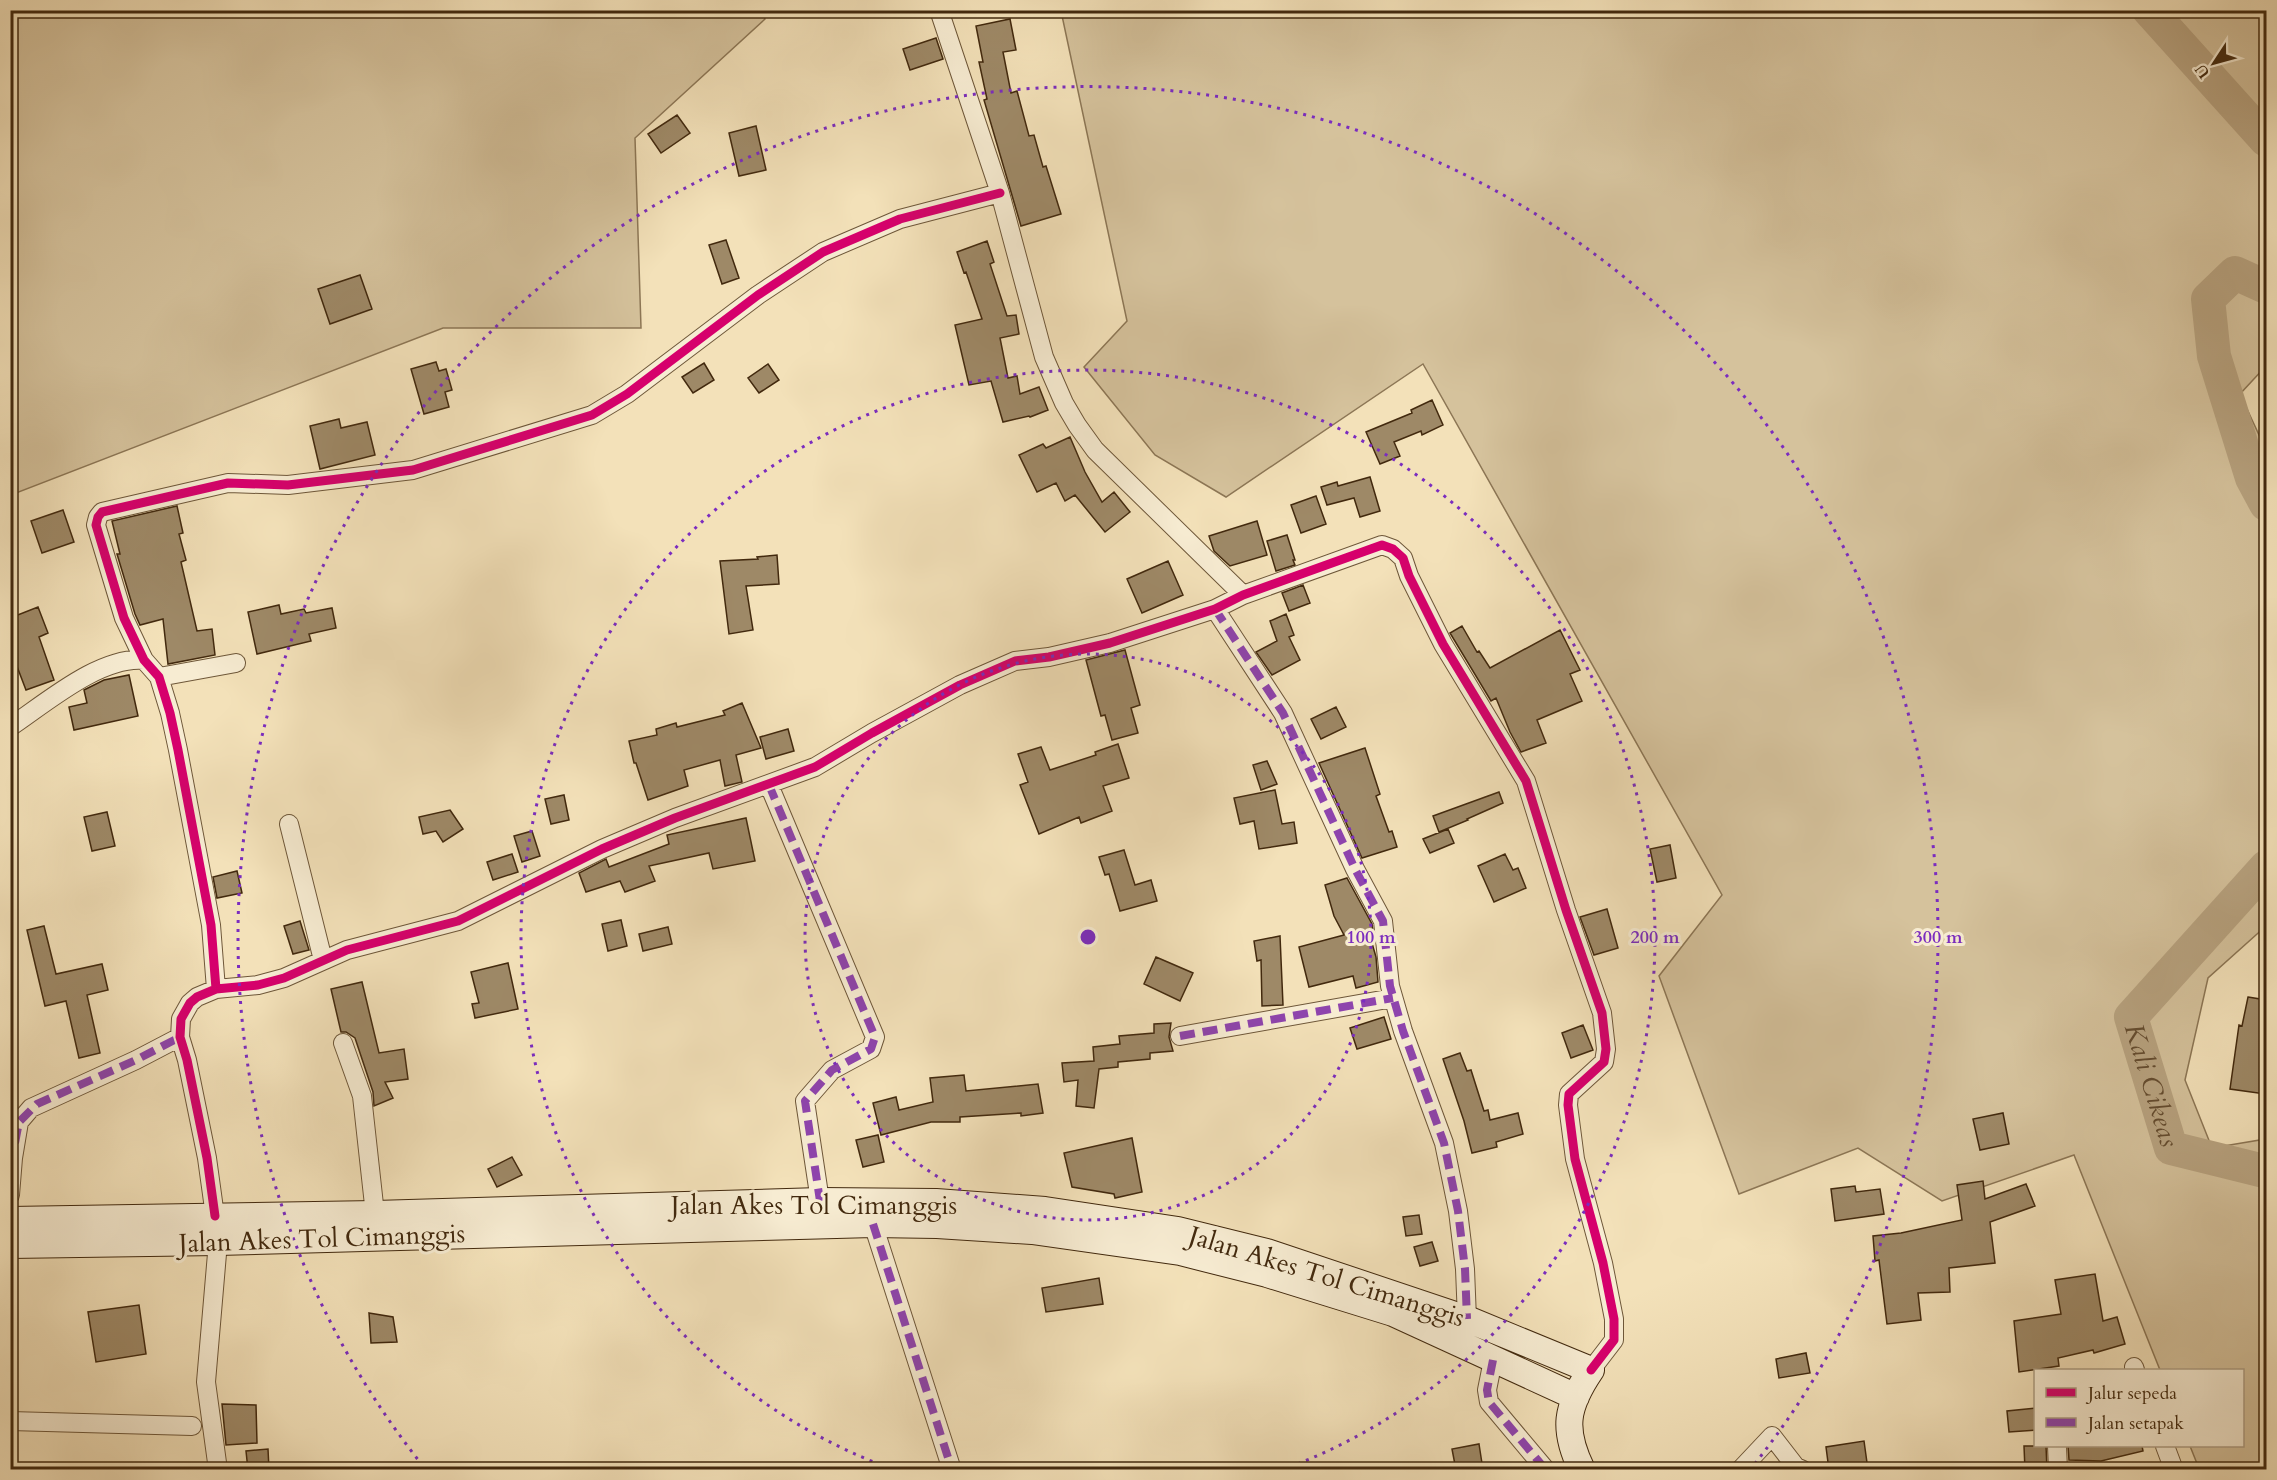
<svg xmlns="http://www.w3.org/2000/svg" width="2277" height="1480" viewBox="0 0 2277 1480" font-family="Cardo,serif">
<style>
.green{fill:#d5c29c;stroke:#8c7655;stroke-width:1.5}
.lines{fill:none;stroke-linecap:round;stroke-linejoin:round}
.river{stroke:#b7a27f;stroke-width:34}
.building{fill:#9e8967;stroke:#42290e;stroke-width:1.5}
.street-casing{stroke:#6e5739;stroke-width:20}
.secondary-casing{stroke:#42290e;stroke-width:28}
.street{stroke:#f7ecd2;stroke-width:18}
.secondary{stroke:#f7ecd2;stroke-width:26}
.quiet{stroke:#8e44ad;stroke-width:8;stroke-dasharray:15 8;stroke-linecap:butt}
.cycleway-casing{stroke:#f7ecd2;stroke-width:13}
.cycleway{stroke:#d6006c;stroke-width:9}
.ring{fill:none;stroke:#7b2cbf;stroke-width:3;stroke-dasharray:3 6}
.labels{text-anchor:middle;stroke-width:6;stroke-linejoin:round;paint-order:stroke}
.street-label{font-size:26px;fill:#42290e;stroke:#f7ecd2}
.water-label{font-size:27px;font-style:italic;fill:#654d30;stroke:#f7ecd2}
.centre{fill:#7b2cbf;stroke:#f7ecd2;stroke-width:3}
.ring-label{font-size:18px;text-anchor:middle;font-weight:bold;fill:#7b2cbf;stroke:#f7ecd2;stroke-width:6;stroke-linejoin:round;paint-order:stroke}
</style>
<rect width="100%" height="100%" fill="#f3e1b9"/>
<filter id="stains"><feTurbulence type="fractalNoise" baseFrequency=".00333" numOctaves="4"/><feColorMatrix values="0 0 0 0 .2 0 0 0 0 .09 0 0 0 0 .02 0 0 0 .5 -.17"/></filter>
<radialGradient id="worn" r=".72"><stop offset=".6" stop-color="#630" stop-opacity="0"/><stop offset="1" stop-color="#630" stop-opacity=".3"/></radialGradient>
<!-- green -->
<path class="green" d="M2256,10l10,9v347l-26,28 26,56v476l-58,52 -23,102 27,68 54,-9v330l-68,-3 -8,-20h52v-76h-82l-86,-215 -132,46 -84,-53 -119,46 -80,-218 63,-81 -299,-531 -197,133 -71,-42 -71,-88 43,-46 -66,-310z
M11,11h752l2,8 -130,119 6,190h-198l-432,167z"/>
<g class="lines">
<!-- river -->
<g class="river">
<path d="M2149,10l117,130"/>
<path d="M2266,287l-31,-14 -27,26 6,57 38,122 14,26"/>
<path id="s1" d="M2266,867l-135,150 40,131 93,23 2,-2"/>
</g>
</g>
<!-- building -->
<path class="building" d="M1010,19l6,31 -13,2 8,41 6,-2 12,45 5,-1 9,32 3,-1 15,48 -40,12 -37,-126 3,-1 -8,-37h4l-7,-36z
M936,38l7,21 -33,11 -7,-21z
M677,115l13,18 -29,20 -13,-19z
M756,126l10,44 -27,6 -10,-43z
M726,240l13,38 -17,6 -13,-39z
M987,241l7,21 -4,2 17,52 9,-1 3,19 -19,4 8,40 9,-2 3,18 19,-7 9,23 -18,7 -1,-1 -26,6 -12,-41 -22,4 -14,-60 27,-6 -16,-47 -2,1 -7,-21z
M360,275l12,34 -42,15 -12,-35z
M436,362l3,9 7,-2 6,21 -7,2 4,15 -25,7 -13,-45z
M704,363l10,17 -21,13 -11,-16z
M768,364l11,16 -20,13 -11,-15z
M1432,400l11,25 -21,10 -1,-4 -27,11 6,14 -20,8 -14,-32 46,-19 -1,-3z
M339,419l2,9 26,-6 8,33 -55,14 -10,-43z
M1070,437l15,35 17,30 12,-10 16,20 -25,20 -30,-37 -10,6 -9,-18 -19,9 -18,-37 24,-11 3,4z
M1370,477l10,34 -20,6 -6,-19 -27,7 -6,-18 16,-5 1,4z
M1316,496l10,28 -25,9 -10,-28z
M177,506l6,27 -4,1 7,26 -5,2 16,69 15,-2 3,26 -47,9 -5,-45 -23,6 -5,-11 -18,-60h3l-8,-33z
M63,510l11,32 -32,11 -11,-32z
M1257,521l10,34 -37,11 -16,-15 -5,-15z
M1287,535l8,25h-2l2,5 -19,6 -9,-30z
M777,555l2,29 -33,2 7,44 -24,4 -9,-73 38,-2 -1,-2z
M1168,561l15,34 -41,18 -15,-34z
M1303,585l7,18 -21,8 -7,-18z
M279,605l2,9 23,-5 2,4 26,-5 4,20 -27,6 2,7 -54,13 -9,-42z
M38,607l10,26 -9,4 15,43 -28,10 -16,-42v-30z
M1286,614l8,21 -5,2 11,23 -28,15 -16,-23 21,-11 -7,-20z
M1462,626l15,26 2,-1 11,17 70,-38 20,40 -10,4 12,27 -45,19 9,23 -25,9 -11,-20 -14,-34 -5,3 -41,-68z
M1125,650l15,55 -9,3 7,25 -26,7 -7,-25 -4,1 -15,-56z
M129,675l9,41 -64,14 -5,-23 18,-4 -3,-13 20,-10z
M742,703l19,45 -25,7 6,27 -17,4 -5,-26 -36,10 4,16 -40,14 -12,-37h-2l-5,-22 28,-6 -1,-6 20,-6 1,4 48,-12 -2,-4z
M1336,707l10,20 -25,12 -10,-20z
M788,729l6,22 -28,8 -6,-22z
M1118,744l11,34 -26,8 9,25 -31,12 -2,-6 -40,17 -19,-49 8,-3 -10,-28 23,-7 9,23 46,-15 -1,-3z
M1365,748l15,46 -4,2 13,36 3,-1 5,16 -35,11 -43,-95z
M1267,761l10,23 -16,6 -8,-25z
M1275,790l7,34 12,-2 3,21 -38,6 -5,-28 -14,3 -6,-26z
M1499,792l4,11 -36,16 1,1 -29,12 -6,-16z
M564,795l5,25 -18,4 -6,-25z
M450,810l13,19 -20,13 -7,-11 -13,3 -4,-17z
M107,812l8,34 -23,5 -8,-34z
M746,818l9,43 -42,8 -4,-16 -60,13 6,15 -30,11 -5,-11 -34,11 -7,-19 27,-14 3,8 60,-23 -2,-9z
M1448,829l6,14 -24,10 -7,-14z
M532,831l8,25 -18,6 -8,-26z
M1670,845l6,33 -19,4 -7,-33z
M1124,850l11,35 16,-5 6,21 -37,10 -11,-37 -4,1 -6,-18z
M512,854l6,18 -25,8 -6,-18z
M1505,854l8,16 5,-2 8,20 -32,14 -16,-36z
M237,871l5,22 -25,5 -4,-21z
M1347,878l25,46 1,7 -4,2 7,24 2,25 -22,6 -3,-12 -44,11 -10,-40 45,-12 -10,-19 -9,-31z
M1607,909l11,39 -24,7 -14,-38z
M621,920l6,26 -19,5 -6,-27z
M300,921l9,29 -16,4 -9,-28z
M44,926l12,48 46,-10 6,26 -21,5 13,58 -21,5 -13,-57 -21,5 -18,-76z
M668,927l4,17 -29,7 -4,-17z
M1280,936l3,69 -21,1 -1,-46 -4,1 -3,-20z
M1156,957l37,16 -13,28 -36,-17z
M508,963l10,46 -43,9 -3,-14 7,-1 -8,-31z
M362,982l17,71 25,-4 4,30 -23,3 8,16 -19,8 -1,-14 -18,-54 -9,-6h-5l-10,-43z
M2248,997l18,3 -1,94 -35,-5 9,-64 3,1z
M1384,1017l7,22 -34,10 -7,-21z
M1171,1023l-2,14 4,14 -23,2v6l-32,3v5l-19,2 -5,39 -18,-2 2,-26 -14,2 -2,-19 32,-2 -1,-14 27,-3 -1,-8 35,-3v-9z
M1583,1025l10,25 -22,8 -9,-25z
M1460,1053l7,18 4,-1 13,41 4,-1 2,10 28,-7 5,21 -27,8 1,5 -25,6 -8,-32 -21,-62z
M964,1075l2,16 72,-7 5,29 -22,3v-3l-61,4v5h-29l-50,13 -8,-32 23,-6 3,13 34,-8 -3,-24z
M2003,1113l6,31 -29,6 -7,-31z
M878,1135l6,27 -21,5 -7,-27z
M1132,1138l10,54 -27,6 -1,-4 -42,-7 -8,-34z
M512,1157l10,18 -25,12 -9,-18z
M1983,1181l2,18 41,-15 9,22 -45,16 5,41 -46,5 1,24 -32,1 3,27 -34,4 -8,-64 -4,1 -2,-25 28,-3 61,-13 -5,-35z
M1855,1186l1,6 24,-3 4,25 -49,7 -4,-32z
M1419,1215l3,19 -16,2 -3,-19z
M1432,1242l6,19 -18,5 -6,-19z
M2095,1274l8,47 14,-4 8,27 -31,9 -1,-3 -35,8 1,8 -40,6 -5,-51 47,-7 -6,-34z
M1099,1278l4,26 -57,8 -4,-24z
M139,1305l7,49 -50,8 -8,-50z
M369,1313l24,4 4,25 -26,1z
M1806,1353l4,20 -31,5 -3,-19z
M222,1404l34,1 1,38 -31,2z
M2036,1408v22l-27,2 -2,-21z
M1864,1441l4,29h-39l-3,-23z
M1479,1444l4,26h-27l-4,-21z
M2024,1446h22l1,24h-22z
M2068,1446h74l1,5 -42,10 -32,-1z
M268,1449l1,21h-21l-2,-19z"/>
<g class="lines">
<!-- street casing -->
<g class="street-casing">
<path id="street" d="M939,10l61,183 44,164 20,46 13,22 18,25 148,145
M1215,609l68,104 72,156 28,52 7,65 13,45 41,112 14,68 7,58 2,50
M159,677l77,-14
M10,727c36,-24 90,-71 134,-67
M769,785l106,252 -4,12 -39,21 -27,31 15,100
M289,824l34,136
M216,989l-5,-64 -33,-175 -8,-37 -11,-36 -15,-17 -20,-42 -28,-93 2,-8 4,-5 126,-29 60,2 125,-15 179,-55 35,-21 131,-99 65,-43 77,-33 100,-26
M1180,1036l213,-38
M343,1043l19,53 13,118
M10,1195l3,-37 6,-36 12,-14 105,-48 44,-23
M215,1216l-8,-58 -20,-98 -7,-23 1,-18 9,-16 7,-6 19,-8 42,-4 26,-7 63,-28 111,-29 144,-72 73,-31 140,-51 57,-34 88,-48 55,-24 34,-4 61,-14 105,-34 28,-14 139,-50 11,4 10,9 6,18 34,68 83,137 40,129 36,103 4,36 -2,13 -35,32 -1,11 7,54 28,104 11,56v21l-23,30
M873,1224l79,246
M1493,1360l-6,30 2,12 57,68
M2134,1367l1,3
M10,1421l182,5
M2057,1446l1,24
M2165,1446l9,24
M218,1470l-12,-88 12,-140
M1740,1470l32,-34 24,31 7,3"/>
</g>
<!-- secondary casing -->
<g class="secondary-casing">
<path id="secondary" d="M10,1220l365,-6 445,-13 116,1 109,8 133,20 89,22 200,67 124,51c-25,37 -29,59 -9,100
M10,1245l208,-3 655,-18 64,1 95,6 148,21 87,22 126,39 183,84"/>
</g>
<!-- street -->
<use href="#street" class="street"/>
<!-- secondary -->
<use href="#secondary" class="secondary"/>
<!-- quiet -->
<path class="quiet" d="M1215,609l68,104 72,156 28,52 7,65 13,45 41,112 14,68 7,58 2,50
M769,785l106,252 -4,12 -39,21 -27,31 15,100
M1180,1036l213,-38
M15,1143l4,-21 18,-18 99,-44 44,-23
M873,1224l79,246
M1493,1360l-6,30 2,12 57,68"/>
<!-- cycleway casing -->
<g class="cycleway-casing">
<path id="cycleway" d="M216,989l-5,-64 -33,-175 -8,-37 -11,-36 -15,-17 -20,-42 -28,-93 2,-8 4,-5 126,-29 60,2 125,-15 179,-55 35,-21 131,-99 65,-43 77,-33 100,-26
M215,1216l-8,-58 -20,-98 -7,-23 1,-18 9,-16 7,-6 19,-8 42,-4 26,-7 63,-28 111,-29 144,-72 73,-31 140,-51 57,-34 88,-48 55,-24 34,-4 61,-14 105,-34 28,-14 139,-50 11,4 10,9 6,18 34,68 83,137 40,129 36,103 4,36 -2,13 -35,32 -1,11 7,54 28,104 11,56v21l-23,30"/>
</g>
<!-- cycleway -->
<use href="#cycleway" class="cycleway"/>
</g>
<!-- distance rings -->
<g class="ring">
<circle cx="1088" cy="937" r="283"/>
<path d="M889 1468A567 567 0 1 1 1287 1468"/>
<path d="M423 1466A850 850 0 1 1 1753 1466"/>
</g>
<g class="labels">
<!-- street labels -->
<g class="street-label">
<text x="814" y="1214">Jalan Akes Tol Cimanggis</text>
<text transform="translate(322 1238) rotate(-2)" y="9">Jalan Akes Tol Cimanggis</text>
<text transform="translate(1327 1276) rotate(17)" y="9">Jalan Akes Tol Cimanggis</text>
</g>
<!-- water labels -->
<g class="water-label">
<text dy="9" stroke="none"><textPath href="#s1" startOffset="273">Kali Cikeas</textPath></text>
</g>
</g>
<circle cx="1088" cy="937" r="9" class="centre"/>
<g class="ring-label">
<text x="1371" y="943">100 m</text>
<text x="1655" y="943">200 m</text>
<text x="1938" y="943">300 m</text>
</g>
<!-- margin -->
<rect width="2277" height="1480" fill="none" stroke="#f3e1b9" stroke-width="36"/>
<rect x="12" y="12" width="2253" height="1456" fill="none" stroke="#42290e" stroke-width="3"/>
<rect x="18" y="18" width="2241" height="1444" fill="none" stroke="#42290e" stroke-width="1.5"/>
<!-- legend -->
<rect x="2034" y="1369" width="210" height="78" fill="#f7ecd2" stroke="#af9e84" stroke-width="1.5"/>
<rect x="2046" y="1388" width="30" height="9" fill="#d6006c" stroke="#af9e84" stroke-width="1.5"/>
<text x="2088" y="1399" font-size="18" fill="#42290e">Jalur sepeda</text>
<rect x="2046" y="1418" width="30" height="9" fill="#8e44ad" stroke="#af9e84" stroke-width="1.5"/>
<text x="2088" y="1429" font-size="18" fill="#42290e">Jalan setapak</text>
<!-- north arrow -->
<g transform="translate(2214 63) rotate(234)" stroke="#f7ecd2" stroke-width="4.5" paint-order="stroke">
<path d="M0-4.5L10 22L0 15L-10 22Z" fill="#42290e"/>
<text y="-9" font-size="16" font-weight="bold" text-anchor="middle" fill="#42290e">U</text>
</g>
<rect width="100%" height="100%" filter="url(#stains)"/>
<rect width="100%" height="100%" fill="url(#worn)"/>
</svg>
